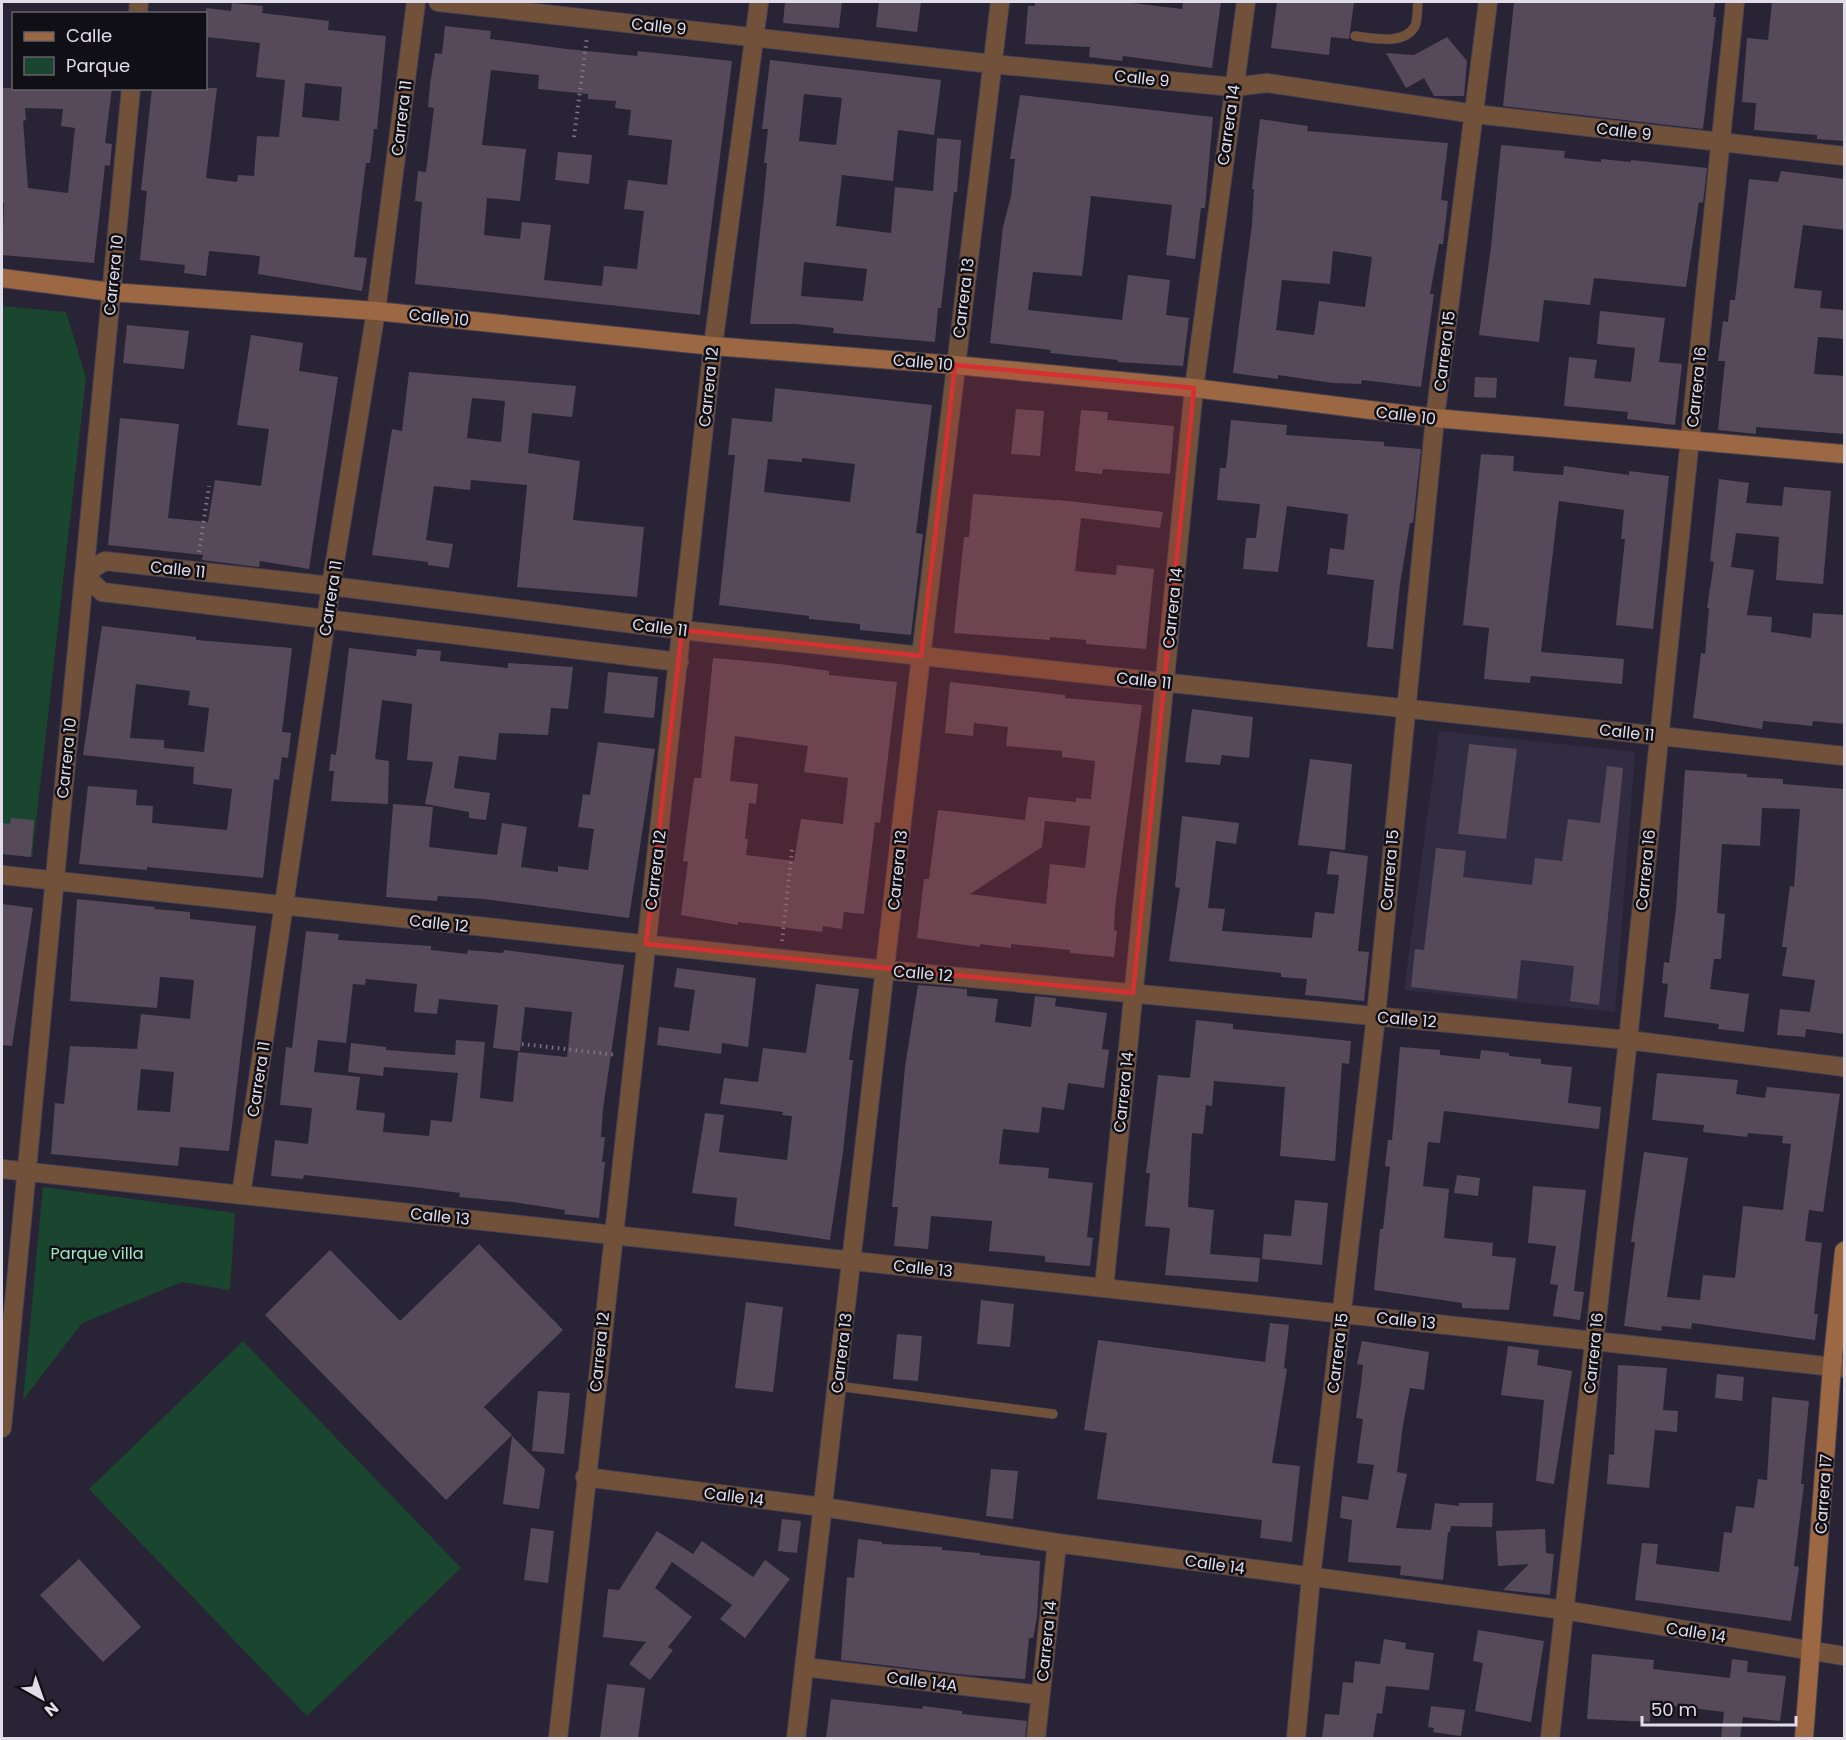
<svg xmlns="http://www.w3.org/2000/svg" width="1846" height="1740" viewBox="0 0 1846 1740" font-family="Poppins,sans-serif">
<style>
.built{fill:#322c43}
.green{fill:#1a462f}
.building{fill:#564959;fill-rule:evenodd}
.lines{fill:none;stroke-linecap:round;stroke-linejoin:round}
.lane-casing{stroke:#464252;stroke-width:10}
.street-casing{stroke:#464252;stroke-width:20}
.secondary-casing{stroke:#464252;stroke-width:20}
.path{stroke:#7a7685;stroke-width:4;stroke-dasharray:1.5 4.5;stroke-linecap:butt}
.lane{stroke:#72513b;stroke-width:9}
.street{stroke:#72513b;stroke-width:18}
.secondary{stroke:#9c6743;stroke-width:18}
.marked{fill:#d63132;fill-opacity:0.2;stroke:#d63132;stroke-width:4.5;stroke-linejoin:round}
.labels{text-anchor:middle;stroke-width:5;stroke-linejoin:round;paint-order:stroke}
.street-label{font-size:16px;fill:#e0dde9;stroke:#110f16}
.park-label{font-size:16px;fill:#9feabf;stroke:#110f16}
</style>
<rect width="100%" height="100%" fill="#292435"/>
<!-- built -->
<path class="built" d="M1439,731l196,21 -20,260 -211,-22z"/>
<!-- green -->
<path class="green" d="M2,306l64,6 20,66 -54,479 -30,-3z
M43,1187l192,26 -5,77 -48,-8 -100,41 -59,77z
M243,1341l218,227 -154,148 -218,-227z"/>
<!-- building -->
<path class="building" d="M785,2h57l-3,26 -56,-5z
M879,2h42l-4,30 -41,-5z
M1035,2h89l58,7 1,-7h38l-9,66 -89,-12 -1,5 -33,-4 1,-10 -65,-3 3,-38h7z
M1277,2h77l-5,37 -18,-2 -2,18 -58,-7z
M1514,2h201l-2,15h3l-13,112 -200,-23z
M1772,2h73v139l-28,-2v-4l-63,-5 2,-27 -14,-1 5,-64 21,2z
M232,3l31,3 -1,7 67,8 -1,9 58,6 -9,93h-3l-4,34h-4l-12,94 13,1 -5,33 -104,-17 2,-18 -51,-5 -3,25 -22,-3 1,-8 -45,-5 7,-69 -6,-1 11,-102h65l-11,90 31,4 1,-7 16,1 3,-40 22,1 6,-57 -29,-3 4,-34 -54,-6v-29l25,3zM305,83l37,4 -3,34 -37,-4z
M445,26l46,5 -1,8 77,10 70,7 1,-5 94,10 -32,254 -285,-31 7,-82 -7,-1 3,-30 8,1 8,-64 -6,-1 2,-23 5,-31 7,1zM491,70l48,5 -1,14 50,5v5l28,2 -1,7 16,2 -3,25 44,5 -5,45 -39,-5 -4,29 20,2 -7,58 -33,-3 -2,20 -58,-6 7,-55 -29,-3 -2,17 -36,-4 3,-37 33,3 6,-52 -44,-4z
M1447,37l20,24 -3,35h-30l-10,-18 -18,10 -20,-35 28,2z
M770,60l171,20 -7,55 -36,-5 -5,51 -51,-6 -6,51 55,7 4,-46 38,4 4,-53 24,2 -4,52h-3l-13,116h-3l-3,34 -102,-9 1,-5 -38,-4h-46l14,-128 3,-33h-3l4,-34h-6zM804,94l38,4 -6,47 -37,-4zM804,262l63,7 -4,32 -62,-5z
M2,88h110l-7,55 7,1 -2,22 -5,-1 -11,98 -92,-8 2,-52h-2zM25,108l38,1 -2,17 14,2 -7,65 -40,-5 -5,-67 3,-1z
M1020,95l193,22 -8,91h-4l-6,51 -29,-4 6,-50 -81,-9 -9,80 -49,-4 -5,38 94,10 6,-45 42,5 -4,35 23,3 -6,48 -66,-4 1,-2 -68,-7 1,-3 -61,-7 13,-116 8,-31 4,-37h-5z
M1260,119l48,7 -1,5 141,12 -7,57 7,1 -5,43h-4l-9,50h4l-13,93 -59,-7 -1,4 -28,-1 -55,-8v4l-45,-6 19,-149 2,-35h-2zM1333,251l39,6 -7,50 -46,-6 -5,34 -38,-5 6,-50 48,4z
M1501,145l64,6 -1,7 37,4v-3l30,3v-2l76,8 -4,35 -4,-1 -13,85 -92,-9 -4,27 -46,-5 -5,42 -60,-7 12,-88z
M558,152l34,3 -3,29 -34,-4z
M1781,171l64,8v51l-42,-5 -9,63 28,3 -2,17 25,2v29l-27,-2 -4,37 31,2v58l-89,-7v7l-38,-4 7,-69h-7l5,-40 5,1 2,-22h5l14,-121 29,3z
M1600,311l65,7 -6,44 23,2 -7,61 -48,-6 1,-7 -64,-6 5,-49 28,3 -3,18 37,4 4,-34 -38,-4z
M127,325l62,6 -5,38 -61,-6z
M251,335l52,8 -4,28 39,6 -29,192 -49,-8 -1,6 -57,-7 1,-5 -95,-10 12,-127 59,6 -11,94 40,4 7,-42 46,6 8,-57 -32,-4z
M409,372l167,14 -4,31 -40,-4 -4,40 52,8 -7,59 71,7 -7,70 -120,-10 10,-102 -56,-5 -1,10 -36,-4 -8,54 27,4 -4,24 -21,-3v-3l-56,-7 20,-126 10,2zM472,398l33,3 -4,41 -34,-4z
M1475,377l22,1 -1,20 -22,-1z
M775,388l157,17 -16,128 7,1 -12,101 -51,-5v-6l-51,-5v-3l-90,-11 16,-150h-7l4,-37 40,4zM802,458l53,6 -5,38 -86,-10 4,-33 34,3z
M1016,409l28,2 -4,45 -29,-2z
M1081,410l27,2 -1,8 67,6 -4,48 -67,-5 -1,5 -27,-3z
M1231,420l56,5 -1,10 98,7v4l37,3 -8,74h-3l-10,61 -7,65 -26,-2 7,-67 -47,-6 3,-26 14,2 4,-36 -61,-8 -9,66 -35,-3 3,-31h10l4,-34 -43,-4 3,-32h6z
M1481,454l33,2 -1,15 50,4 1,-9 65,9v-4l40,5 -16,153 -37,-4 9,-86h-4l3,-29 -65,-9 -18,151 83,7 -2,25 -91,-8 -1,7 -46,-4 5,-51 -26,-3z
M1719,479l30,4 -3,20 36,3 2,-19 47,4 -8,93 -47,-4 3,-43 -43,-4 -5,34 23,3 -7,45 25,2 -1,15 40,6 2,-25 32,2v109l-32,-3 -1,5 -49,-5 -1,8 -69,-11 8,-65 4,1 4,-46h-2l7,-46 -4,-1z
M973,494l95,7 95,11 -3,16 -79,-10 -6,53 41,4 1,-10 37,4 -8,80 -60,-5v-4l-36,-3v3l-96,-7 10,-96h5z
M102,626l94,11v3l96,8 -10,84 9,1 -3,25 -6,-1 -3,23 -5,-1 -11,99 -116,-11v3l-68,-6 9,-78 49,4 -1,15 17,1 -1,17 75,7 5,-41 -39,-5 1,-17 -111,-12zM136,684l54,7 -2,14 21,3 -5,44 -40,-4v-8l-34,-2z
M349,648l67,8 1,-7 24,2 -1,10 68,7v-5l65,4 -5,42 -17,-1 -3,27 -49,-2 -3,27 -37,-4 -5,32 36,5 -4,27 -17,-2v-6l-44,-8 8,-42 -26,-2 5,-56 -30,-4 -7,59 14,2 -1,43 -57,-3 3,-30h-5l2,-17 5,1z
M713,658l67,6 49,7v4l68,7 -17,141 -5,-1 -11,92 -20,-2 -2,17 -19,-3 -1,6 -84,-10v3l-57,-10 7,-53 -5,-1 11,-83h7zM735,736l73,10 -4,26 44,6 -5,46 -42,-5 -7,42 -48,-6 2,-16h-3l4,-36 7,1 2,-20 -28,-3z
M608,672l50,5 -4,41 -50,-5z
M950,682l115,13v3l77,7 -27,203 -1,22 3,1 -3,26 -44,-4v-3l-59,-6v4l-31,-4v3l-63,-9 7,-59h5l9,-69 87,10 3,-23 48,5v-4l15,1 4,-38 -33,-4v-6l-56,-5 2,-19 -34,-4 -1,13 -28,-3zM1045,821l45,5 -5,42 -35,-4 -4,40 -76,-10 72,-47z
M1192,709l61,8 -4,41 -27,-3 -2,10 -35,-3z
M598,742l57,7 -26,169 -145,-19 -46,-3 -1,5 -51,-4 7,-93 40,3 -4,40 68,8 5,-32 25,4 -6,40 37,5v-6l30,4 6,-41 -16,-2 5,-33 7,1z
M1469,744l48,5 -11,90 -48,-5z
M1310,759l42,5 -7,86 -47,-5z
M1607,766l16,2 -24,237 -29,-4 4,-35 -53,-6 -4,39 -106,-12 4,-38 9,1 12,-102 30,3 -3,26 69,8 3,-27 27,3 6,-42 32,4z
M1685,770l62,4v3l36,2v5l62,5v245l-39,-5 -1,8 -28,-2 3,-26 30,3 5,-32 -33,-4 5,-29h-5l8,-61 4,1 6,-78 -38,-1 -2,38 -38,-2 -5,69 8,1 -4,45h-7l-4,30 39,5 -5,38 -26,-3 1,-5 -55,-7 4,-33 -6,-1 2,-21 5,1 7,-54z
M1182,816l57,7 -3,21 -20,-3 -8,67 17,1 -3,22 90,7 3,-26 19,2 5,-39 -12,-1 3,-23 38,5 -10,95 11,1 -5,49 -59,-6 2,-16 -26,-2v-4l-112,-12 11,-73 -5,-1z
M11,818l23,2 -3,37 -29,-3v-31l8,1z
M77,899l78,8 -1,2 36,3v7l66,7 -27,225 -49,-4 -2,19 -127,-12 4,-51 9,1 6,-58 67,3 4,-35 49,5 4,-39 -34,-3 -3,31 -87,-7zM141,1069l33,3 -4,40 -33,-2z
M2,904l31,4 -21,138 -10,-1z
M306,931l33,3 -1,6 93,6v4l36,4 1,-4 35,3 1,-3 120,15 -21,144 -2,28h4l-3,25h3l-6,56 -35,-4 1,-4 -52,-8 -54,-5 1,-4 -38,-5 -118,-13 -1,4 -32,-3 4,-36 33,4 4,-36 -32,-3 6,-58 6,1zM366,979l51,5 -3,28 23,2 2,-15 59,6 -5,43 27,3 5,-44 47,5 -5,45 -49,-5 -5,50 -33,-4 5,-56 -29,-2 -1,15 -69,-5v-3l-35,-4 -3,29 35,4 1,-9 74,6 -6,49 -21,-2 -2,16 -46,-4 2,-19 -29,-3 4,-33 -46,-5 4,-32 28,3 7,-59 12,1z
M677,968l79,10 -8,69 -26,-4 -1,11 -64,-9 2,-18 30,4 6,-41 -21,-3z
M816,984l43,5 -10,71h4l-10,92 -13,88 -96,-14 3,-28 -45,-5 13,-80 19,2 -5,37 68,8 5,-44 -10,-1 1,-3 -63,-8 4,-26 34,4 5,-34 43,5z
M918,985l49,4v7l31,3 -3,23 36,5 4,-31 21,2 -1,8 52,7 -5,36 7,1 -5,38 -36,-5 -4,27 -22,-3 -3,26 -36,-4 -4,35 50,4 -1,10 45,5 -6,54 6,1 -3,28 -45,-4v-6l-56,-5 3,-30 -61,-5 -3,33 -34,-3 4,-39h-6l13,-140z
M1196,1020l37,4v5l118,12 -2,23 -7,-1 -7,98 -55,-5 5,-69 -71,-6 -2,25 -6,-1 -3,29 -11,-1 -4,74 26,3 -4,44 50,4 -2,24 -93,-7 5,-47 -25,-2 5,-53h-4l12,-98 32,3z
M1400,1047l40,3v5l40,4 1,-9 28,3v3l32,3v5l31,3 -4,36 33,4 -2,22 -155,-18 -4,32 -12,-1 -5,44 26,3 -5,49 49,5 -1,13 24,2 -7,52 -47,-2v-5l-88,-13 6,-61h3l7,-62 -5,-1 3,-26h4z
M1657,1073l81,7 -2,14 29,4 2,-11 73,7 -17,118 -14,-2 -4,31 17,2 -8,71h4l-3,26 -123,-17 -1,6 -29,-3 -1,5 -37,-5 11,-84h-4l13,-90 44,6 -21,139 33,3 3,-25 32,3 8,-72 40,4 8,-66 -9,-1 1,-7 -35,-3 -1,4 -44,-5 1,-7 -52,-5z
M1457,1175l23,3 -2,18 -24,-3z
M1533,1186l53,4 -12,101 10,1 -4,28 -27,-4 5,-31 -8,-1 6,-38 -28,-3z
M1295,1200l33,3 -6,62 -60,-6 2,-25 27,2z
M479,1244l84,86 -79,77 28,28 -66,65 -181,-185 65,-65 70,71z
M981,1300l33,4 -4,43 -33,-3z
M746,1302l37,5 -10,85 -38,-4z
M1270,1323l19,2 -5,43 3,1 -15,94 28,3 -8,76 -32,-4 2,-18 -165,-21 10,-66 -23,-3 14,-90 167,22z
M897,1334l25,2 -4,45 -25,-2z
M1362,1341l67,11 -5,38 -14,-2 -7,37 -6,47 10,2 -11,54 35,2 4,-27 24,3v-3h34l-1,24 -41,-1 -1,6h-2l-5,48 -43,-5 1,-9 -53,-4 4,-42 -12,-2 2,-22 26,4 6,-35 -17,-2 6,-44 -7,-1 5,-34 2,-19 -6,-1z
M1508,1346l31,4 -2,15 35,6 -18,113 -18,-3 8,-81 -43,-5z
M1618,1365l49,3 -4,42 15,1 -1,21 -22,-2 -6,58 -42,-4 2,-30 5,1z
M1717,1374l27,3 -2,24 -27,-3z
M538,1391l32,2 -6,61 -32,-3z
M1772,1397l37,4 -8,83h3l-10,82 5,1 -8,54 -156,-21 7,-57 16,1 -2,20 63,8 5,-40 8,1 4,-27 18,2 4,-29 9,1z
M512,1436l33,33 -6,40 -36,-5z
M991,1469l27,2 -5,48 -27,-3z
M782,1519l19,2 -4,32 -19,-2z
M531,1528l23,3 -6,52 -24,-3z
M1545,1529l1,24 8,1 -4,41 -47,-5 26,-26 -31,2 -2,-35z
M657,1531l36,23 9,-13 51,36 12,-17 25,19 -45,59 -25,-19 12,-14 -60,-43 -17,26 37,29 -24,30 5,3 -23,30 -21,-16 17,-22 -43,-5 5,-48 11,1z
M858,1539l24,3v2l60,3v3l38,3v2l60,6 -3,56 -4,21h-4l-4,41 -58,-4 -126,-15 6,-83 7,1z
M79,1559l62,68 -38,35 -63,-67z
M1478,1630l66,11 -13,81 -56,-11 8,-48 -10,-2z
M1384,1639l22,4 -1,6 29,4 -5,37 -43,-4 -4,28 -5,-1 -4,25h-51l3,-24 14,1 4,-33 10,1 2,-22 25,3z
M1592,1654l62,6 -1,9 77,9 2,-19 16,2 -1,11 39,4 -6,45 -37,-4 -3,21h-19l3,-26 -73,-9 -1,19 -63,-3z
M607,1684l38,4 -7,50h-38z
M831,1699l91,10 1,-3 39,5v3l65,7 -2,17h-199z
M1431,1706l34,4 -4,26 -28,-4 1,-4 -6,-1z"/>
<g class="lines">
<!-- lane casing -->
<g class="lane-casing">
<path id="lane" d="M1355,36c17,2 49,10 60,-10 3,-6 2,-18 3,-24
M837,1386l216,28"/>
</g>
<!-- street casing -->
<g class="street-casing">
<path id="street" d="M438,2l554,62 241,23 34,-4 208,31 369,42
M138,14l1,-12
M679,662l-577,-70 -18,-18 21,-13 226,25 351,44 1162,126
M2,875l883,95 743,70 216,27
M2,1169l1842,199
M241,1195l90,-609 45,-275 40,-309
M1104,1288l90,-900 52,-386
M2,1428l129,-1340
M585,1477l238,30 234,36 507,67 280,46
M804,1667l236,28
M558,1738l155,-1392 46,-344
M796,1738l125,-1082 79,-654
M1036,1738l21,-195
M1296,1738l15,-161 65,-561 59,-598 53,-416
M1550,1738l78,-698 107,-1038"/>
</g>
<!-- secondary casing -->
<g class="secondary-casing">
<path id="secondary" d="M2,278l109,14 265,19 337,35 242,19 239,23 241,30 409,36
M1804,1738l28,-372 12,-115"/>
</g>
<!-- path -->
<path class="path" d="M574,137l13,-100
M199,552l10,-66
M782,941l10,-91
M522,1044l95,11"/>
<!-- lane -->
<use href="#lane" class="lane"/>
<!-- street -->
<use href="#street" class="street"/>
<!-- secondary -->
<use href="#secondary" class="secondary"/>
</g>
<!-- marked area -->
<path class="marked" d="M955,365l239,23 -61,605 -487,-49 36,-314 239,26z"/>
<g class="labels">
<!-- street labels -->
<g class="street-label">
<text transform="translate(659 26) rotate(6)" y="6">Calle 9</text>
<text transform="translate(1142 78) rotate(6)" y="6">Calle 9</text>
<text transform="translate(401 118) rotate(-83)" y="6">Carrera 11</text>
<text transform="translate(1228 125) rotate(-82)" y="6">Carrera 14</text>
<text transform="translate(1624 131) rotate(7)" y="6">Calle 9</text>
<text transform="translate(113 275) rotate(-84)" y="6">Carrera 10</text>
<text transform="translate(963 298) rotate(-83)" y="6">Carrera 13</text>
<text transform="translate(439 317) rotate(6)" y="6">Calle 10</text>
<text transform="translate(1444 351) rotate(-83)" y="6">Carrera 15</text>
<text transform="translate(923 362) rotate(5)" y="6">Calle 10</text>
<text transform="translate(708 387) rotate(-84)" y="6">Carrera 12</text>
<text transform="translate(1696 387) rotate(-84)" y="6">Carrera 16</text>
<text transform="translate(1406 415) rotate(7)" y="6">Calle 10</text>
<text transform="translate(178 569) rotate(6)" y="6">Calle 11</text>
<text transform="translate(330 598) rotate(-81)" y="6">Carrera 11</text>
<text transform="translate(1172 608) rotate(-84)" y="6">Carrera 14</text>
<text transform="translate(660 627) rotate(7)" y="6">Calle 11</text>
<text transform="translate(1144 680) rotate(6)" y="6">Calle 11</text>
<text transform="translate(1627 732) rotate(6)" y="6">Calle 11</text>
<text transform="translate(66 758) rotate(-84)" y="6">Carrera 10</text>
<text transform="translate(655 870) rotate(-83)" y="6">Carrera 12</text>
<text transform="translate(897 870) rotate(-84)" y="6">Carrera 13</text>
<text transform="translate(1389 870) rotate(-85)" y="6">Carrera 15</text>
<text transform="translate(1645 870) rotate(-84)" y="6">Carrera 16</text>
<text transform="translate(439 923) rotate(6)" y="6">Calle 12</text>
<text transform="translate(923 973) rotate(5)" y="6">Calle 12</text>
<text transform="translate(1407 1019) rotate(5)" y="6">Calle 12</text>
<text transform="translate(258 1079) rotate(-81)" y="6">Carrera 11</text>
<text transform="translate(1123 1092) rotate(-84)" y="6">Carrera 14</text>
<text transform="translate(440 1216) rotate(6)" y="6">Calle 13</text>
<text transform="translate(923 1268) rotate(6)" y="6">Calle 13</text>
<text transform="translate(1406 1320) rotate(6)" y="6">Calle 13</text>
<text transform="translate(599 1352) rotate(-84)" y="6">Carrera 12</text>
<text transform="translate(841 1353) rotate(-83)" y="6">Carrera 13</text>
<text transform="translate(1337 1353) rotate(-83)" y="6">Carrera 15</text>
<text transform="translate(1593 1353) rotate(-84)" y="6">Carrera 16</text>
<text transform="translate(1823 1494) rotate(-86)" y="6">Carrera 17</text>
<text transform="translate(734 1496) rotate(7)" y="6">Calle 14</text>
<text transform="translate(1215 1564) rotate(8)" y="6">Calle 14</text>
<text transform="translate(1696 1632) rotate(9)" y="6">Calle 14</text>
<text transform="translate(1046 1641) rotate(-84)" y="6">Carrera 14</text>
<text transform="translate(922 1681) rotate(7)" y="6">Calle 14A</text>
</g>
<!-- park labels -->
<g class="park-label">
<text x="97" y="1259">Parque villa</text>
</g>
</g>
<!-- border -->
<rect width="1846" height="1740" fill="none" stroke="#e0dde9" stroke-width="6"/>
<!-- legend -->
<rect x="12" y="12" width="195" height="78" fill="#110f16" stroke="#64616a" stroke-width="1.5"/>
<rect x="24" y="32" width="30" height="9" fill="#9c6743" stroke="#64616a" stroke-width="1.5"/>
<text x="66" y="42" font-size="18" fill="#e0dde9">Calle</text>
<rect x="24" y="57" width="30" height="18" fill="#1a462f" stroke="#64616a" stroke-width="1.5"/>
<text x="66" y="72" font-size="18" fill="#e0dde9">Parque</text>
<!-- north arrow -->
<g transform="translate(42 1698) rotate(140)" stroke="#110f16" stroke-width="4.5" paint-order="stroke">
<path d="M0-4.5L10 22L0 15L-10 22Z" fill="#e0dde9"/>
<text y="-9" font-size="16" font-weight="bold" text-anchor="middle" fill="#e0dde9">N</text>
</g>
<!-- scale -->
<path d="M1642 1716v9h154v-9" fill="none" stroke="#e0dde9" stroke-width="3"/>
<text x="1651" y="1716" font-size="18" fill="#e0dde9" stroke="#110f16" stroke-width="4.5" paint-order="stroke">50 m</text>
</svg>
